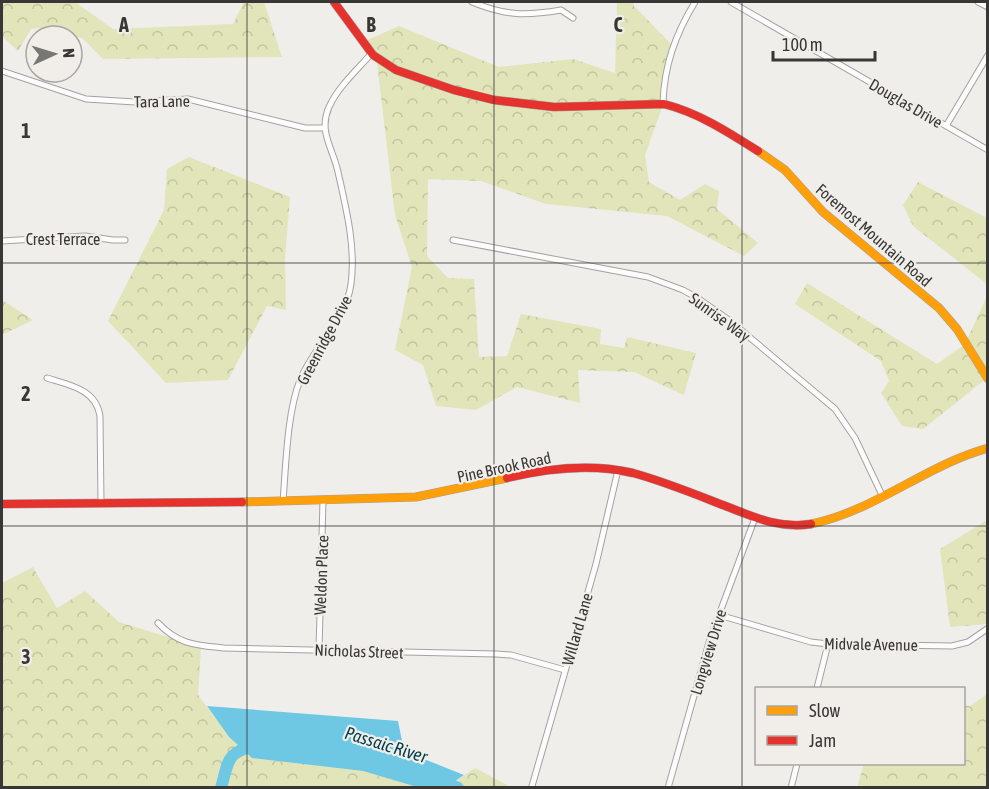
<svg xmlns="http://www.w3.org/2000/svg" width="989" height="789" viewBox="0 0 989 789" font-family="'Asap Condensed',sans-serif">
<style>
.forest{fill:url(#forest-crowns)}
.water{fill:#6ec8e3}
.lines{fill:none;stroke-linecap:round;stroke-linejoin:round}
.river{stroke:#6ec8e3;stroke-width:12}
.street-casing{stroke:#a4a2a0;stroke-width:7}
.slow-casing{stroke:#a4a2a0;stroke-width:9}
.jam-casing{stroke:#a4a2a0;stroke-width:9}
.street{stroke:#fdfcfc;stroke-width:5}
.slow{stroke:#ff9f0a;stroke-width:8}
.jam{stroke:#e5322d;stroke-width:8}
.grid{fill:none;stroke:#383736;stroke-width:1.5;stroke-opacity:0.55}
.labels{text-anchor:middle;stroke-width:4.5;stroke-linejoin:round;paint-order:stroke}
.street-label{font-size:16px;fill:#383736;stroke:#f1eeea}
.water-label{font-size:18px;font-style:italic;fill:#033e4d;stroke:#f1eeea}
.grid-label{font-size:20px;text-anchor:middle;font-weight:bold;fill:#383736;stroke:#f1eeea;stroke-width:4.5;stroke-linejoin:round;paint-order:stroke}
</style>
<defs>
<pattern id="forest-crowns" width="20" height="18" patternUnits="userSpaceOnUse" patternTransform="scale(1.5)"><rect width="20" height="18" fill="#e1e5b9"/><path d="M2 6a3 3 0 1 1 6 0M12 15a3 3 0 1 1 6 0" fill="none" stroke="#c2c5a0"/></pattern>
</defs>
<rect width="100%" height="100%" fill="#f0eeeb"/>
<!-- forest -->
<path class="forest" d="M2,2h73l38,27 120,-5 11,-22h20l18,55 -179,2 -21,-21 -34,-11 -17,2 -13,22 -16,-15z
M617,2h16l1,4 40,41 -11,58 -18,50 4,27 31,18 25,-16 14,7 -2,18 41,34 -14,13 -77,-40 -121,-12 -65,-23 -53,-2 -1,77 21,22 26,1 5,78 28,-1 14,-42 80,15 -1,15 24,4 3,-11 69,16 -12,42 -50,-23 -56,-2 2,33 -63,-16 -41,23 -40,-4 -13,-41 -28,-15 17,-83 -17,-52 -18,-152 -16,-20 38,-17 100,41 74,-8 42,14z
M189,157l101,40 -5,61 1,52 -19,-4 -39,74 -62,3 -58,-62 56,-111 3,-41z
M918,182l69,36v66l-74,-58 -10,-21z
M807,283l130,81 28,-20 22,-48v82l-64,51 -21,-3 -21,-33 8,-12 -8,-20 -86,-57z
M2,300l31,20 -31,15z
M987,520v104l-37,3 -10,-78z
M33,567l24,41 28,-17 34,31 82,25 -3,48 31,42 23,21 111,13 54,16 -415,1v-205z
M987,694v93h-130l7,-23h100v-59l6,1z
M475,768l36,19 -65,1z"/>
<!-- water -->
<path class="water" d="M207,706l191,15 6,30 60,24 -18,12h-29l-54,-16 -111,-13 -23,-21z"/>
<g class="lines">
<!-- river -->
<path class="river" d="M437,778l21,10
M221,788c8,-28 5,-36 36,-43"/>
<!-- street casing -->
<g class="street-casing">
<path id="street" d="M472,2c34,14 54,14 89,8l12,8
M731,2l257,148
M978,2l10,5
M2,71l84,28 49,3 53,-3 117,29h19
M663,104c1,-38 12,-69 32,-102
M946,126l42,-71
M453,240l195,37 35,13 16,9 30,21 106,89 20,29 27,57
M2,241l83,-5 28,4h12
M47,378c22,7 49,11 53,38l1,87
M283,501c3,-36 4,-88 17,-121 14,-34 46,-59 51,-96 5,-37 -5,-76 -13,-112 -5,-24 -20,-40 -9,-65 9,-20 28,-37 42,-53
M719,615l92,27 17,2 124,2 16,-4 19,-13
M158,623c21,22 38,22 66,25l272,6 15,1 54,15
M319,650l4,-150
M817,688l11,-44
M532,786l64,-222 22,-94
M668,788l42,-149 45,-121
M791,788l6,-24"/>
</g>
<!-- slow casing -->
<g class="slow-casing">
<path id="slow" d="M758,151l27,19 38,42 116,96 18,21 31,50
M242,502l174,-5 91,-19
M811,524c64,-13 115,-59 177,-76"/>
</g>
<!-- jam casing -->
<g class="jam-casing">
<path id="jam" d="M334,2l39,53 23,15 58,20 40,10 60,7 110,-3c35,9 64,28 94,47
M507,478c41,-10 84,-15 126,-5 33,9 64,22 95,34 28,11 53,22 83,17
M2,504l240,-2"/>
</g>
<!-- street -->
<use href="#street" class="street"/>
<!-- slow -->
<use href="#slow" class="slow"/>
<!-- jam -->
<use href="#jam" class="jam"/>
</g>
<!-- grid -->
<path class="grid" d="M247,2v786M494,2v786M742,2v786M2,263h986M2,526h986"/>
<g class="labels">
<!-- street labels -->
<g class="street-label">
<text transform="translate(162 101) rotate(-1)" y="6">Tara Lane</text>
<text transform="translate(906 103) rotate(30)" y="6">Douglas Drive</text>
<text transform="translate(874 235) rotate(41)" y="6">Foremost Mountain Road</text>
<text x="63" y="245">Crest Terrace</text>
<text transform="translate(720 317) rotate(36)" y="6">Sunrise Way</text>
<text transform="translate(324 340) rotate(-62)" y="6">Greenridge Drive</text>
<text transform="translate(504 467) rotate(-12)" y="6">Pine Brook Road</text>
<text transform="translate(321 575) rotate(-88)" y="6">Weldon Place</text>
<text transform="translate(577 629) rotate(-74)" y="6">Willard Lane</text>
<text transform="translate(871 644) rotate(1)" y="6">Midvale Avenue</text>
<text transform="translate(359 651) rotate(2)" y="6">Nicholas Street</text>
<text transform="translate(708 652) rotate(-73)" y="6">Longview Drive</text>
</g>
<!-- water labels -->
<g class="water-label">
<text transform="translate(386 745) rotate(17)" y="6">Passaic River</text>
</g>
</g>
<g class="grid-label">
<text x="124" y="32">A</text>
<text x="371" y="32">B</text>
<text x="618" y="32">C</text>
<text x="26" y="138">1</text>
<text x="26" y="401">2</text>
<text x="26" y="664">3</text>
</g>
<!-- border -->
<rect width="989" height="789" fill="none" stroke="#383736" stroke-width="6"/>
<!-- legend -->
<rect x="755" y="687" width="210" height="78" fill="#f1eeea" stroke="#a7a5a2" stroke-width="1.5"/>
<rect x="767" y="706" width="30" height="9" fill="#ff9f0a" stroke="#a7a5a2" stroke-width="1.5"/>
<text x="809" y="717" font-size="18" fill="#383736">Slow</text>
<rect x="767" y="736" width="30" height="9" fill="#e5322d" stroke="#a7a5a2" stroke-width="1.5"/>
<text x="809" y="747" font-size="18" fill="#383736">Jam</text>
<!-- north arrow -->
<g transform="translate(54 54) rotate(86)"><circle r="28" fill="#f1eeea" stroke="#a7a5a2" stroke-width="1.5"/>
<path d="M0-4.5L10 22L0 15L-10 22Z" fill="#787775"/>
<text y="-9" font-size="16" font-weight="bold" text-anchor="middle" fill="#383736">N</text>
</g>
<!-- scale -->
<path d="M773 51v9h102v-9" fill="none" stroke="#383736" stroke-width="3"/>
<text x="782" y="51" font-size="18" fill="#383736" stroke="#f1eeea" stroke-width="4.5" paint-order="stroke">100 m</text>
</svg>
